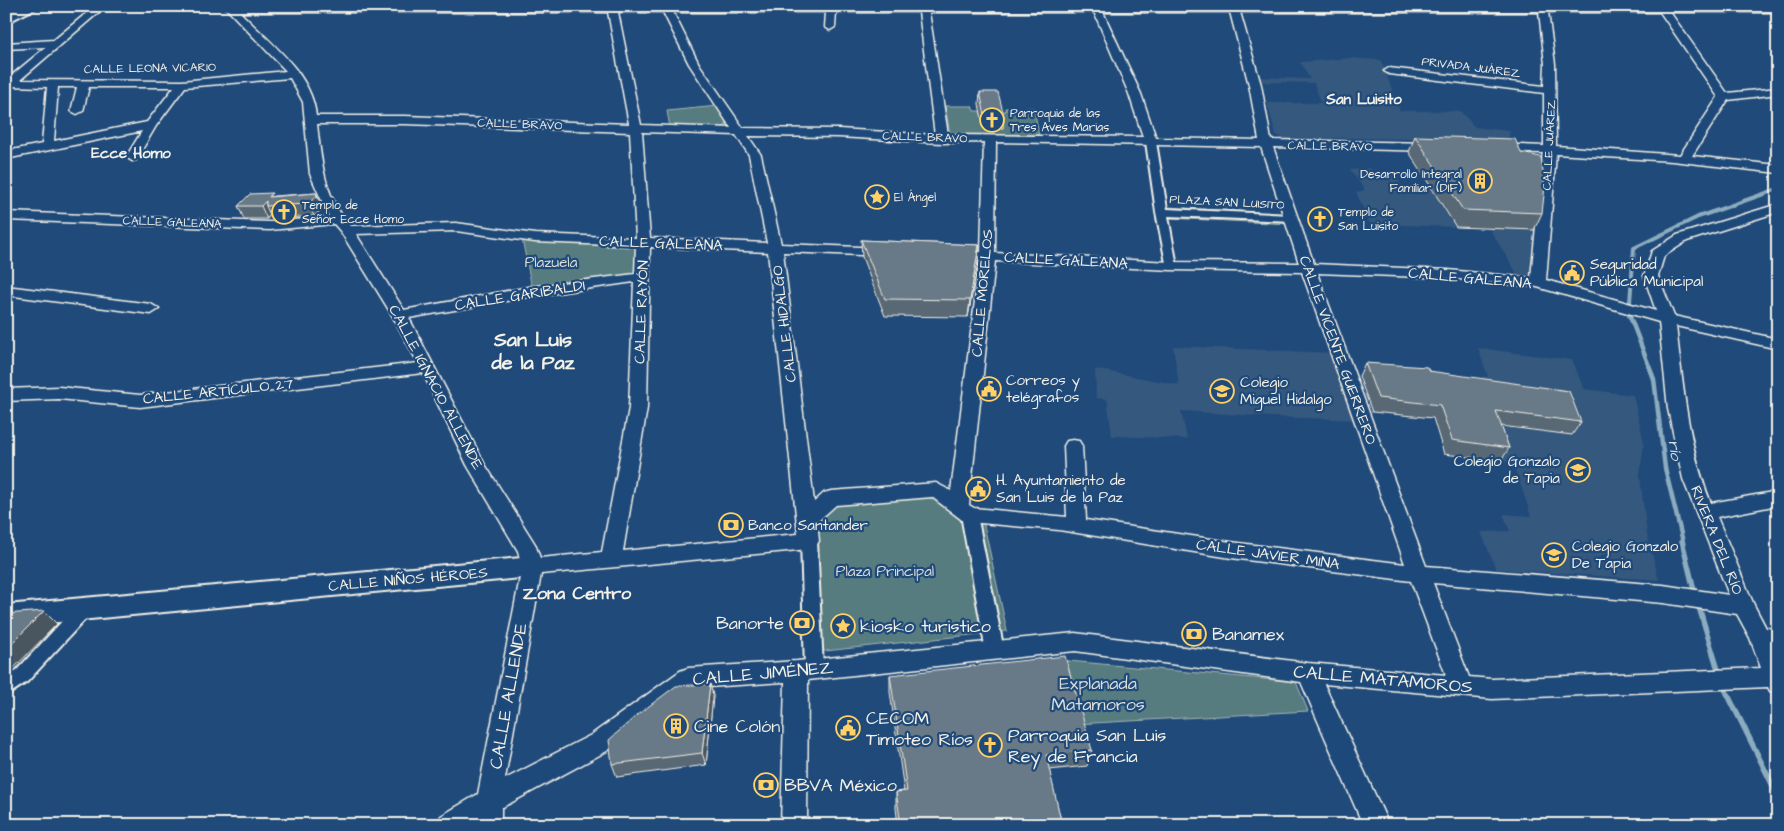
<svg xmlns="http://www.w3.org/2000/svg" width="1784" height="831" viewBox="0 0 1784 831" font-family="'Architects Daughter',sans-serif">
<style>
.built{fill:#35587e}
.green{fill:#577b80;stroke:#a6b6b4}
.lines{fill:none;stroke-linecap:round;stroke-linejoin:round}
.stream-far2{stroke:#8cacbf;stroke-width:4}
.stream-far1{stroke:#8cacbf;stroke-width:4.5}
.stream{stroke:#8cacbf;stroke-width:5.5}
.pedestrian-casing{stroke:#f4f1e8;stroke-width:4}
.minor-casing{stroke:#f4f1e8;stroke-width:3}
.tertiary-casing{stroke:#f4f1e8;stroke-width:4}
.pedestrian{fill:#1f4a7a;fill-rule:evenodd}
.minor{fill:#1f4a7a;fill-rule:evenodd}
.tertiary{fill:#1f4a7a;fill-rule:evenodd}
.wall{fill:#596874;stroke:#f4f1e8}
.shaded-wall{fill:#48555e;stroke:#f4f1e8}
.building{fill:#677987;stroke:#f4f1e8}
.labels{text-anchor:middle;stroke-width:4.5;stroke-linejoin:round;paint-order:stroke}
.far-street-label{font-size:12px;fill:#f4f1e8;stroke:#1f4a7a}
.far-poi-label{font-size:12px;fill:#f4f1e8;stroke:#1f4a7a;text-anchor:start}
.far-quarter-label{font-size:15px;font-weight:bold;fill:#f4f1e8;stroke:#1f4a7a}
.street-label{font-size:15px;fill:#f4f1e8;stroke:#1f4a7a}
.park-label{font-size:15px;fill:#dcdfd8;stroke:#1f4a7a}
.poi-label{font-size:15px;fill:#f4f1e8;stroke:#1f4a7a;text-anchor:start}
.water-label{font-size:16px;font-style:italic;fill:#dae0de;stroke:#1f4a7a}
.quarter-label{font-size:18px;font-weight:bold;fill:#f4f1e8;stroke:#1f4a7a}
.near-poi-label{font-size:18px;fill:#f4f1e8;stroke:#1f4a7a;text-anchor:start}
.near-street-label{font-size:18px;fill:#f4f1e8;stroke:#1f4a7a}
.near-park-label{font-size:18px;fill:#dcdfd8;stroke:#1f4a7a}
.district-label{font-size:20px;font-weight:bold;fill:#f4f1e8;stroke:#1f4a7a}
</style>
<rect width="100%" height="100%" fill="#1f4a7a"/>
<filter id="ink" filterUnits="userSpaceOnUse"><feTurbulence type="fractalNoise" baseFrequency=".02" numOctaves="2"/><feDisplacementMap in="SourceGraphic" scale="10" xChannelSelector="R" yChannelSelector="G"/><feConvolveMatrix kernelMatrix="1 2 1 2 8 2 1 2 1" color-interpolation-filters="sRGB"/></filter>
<g filter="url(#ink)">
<!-- built -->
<path class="built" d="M1351,58l30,2 19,51h60l15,16 35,4 -2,9 -176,-2 2,4 -43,-1 -15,-6 -9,-32h54l-7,-20 -54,-1 -2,-5 52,2 -10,-17z
M1370,168l3,4 22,1 9,17 28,-1 24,38 -86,-3 -14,-32 9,-2 -15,-20z
M1489,228l51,2 -4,49 -17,-2z
M1173,346l160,7 27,67 -88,-3 -91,-6 6,28 -75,-3 -5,-37 -11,-1 -1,-29 84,16z
M1478,348l94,12 12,29 49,6 11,47 -4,34 7,58 12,46 -163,-11 -15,-37 29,-1 -7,-17 28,2 -18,-53 -12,-2 -13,-36 83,10 -84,-41 -5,-18 6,1z"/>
<!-- green -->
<path class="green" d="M718,106l11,18 -8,4 -51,-1 -3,-16z
M945,106h27l2,5h6l5,17h18l-4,-17h7l-1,-3h29l5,27 -89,-1z
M1167,207l120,7 3,10 -122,-6z
M522,239l119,5 -4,29 -105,15z
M933,493l26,21 25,11 23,106 -200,22 12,-135 20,-17z
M1058,660l238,22 12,29 -232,13z"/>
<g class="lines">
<!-- stream-far2 -->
<path class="stream-far2" d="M1629,316l5,-68 64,-31 80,-28"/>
<!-- stream-far1 -->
<path class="stream-far1" d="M1629,314l25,65 11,89 18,74"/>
<!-- stream -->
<path class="stream" d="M1682,541l13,53
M1698,604l21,69
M1723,685l55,111"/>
<!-- pedestrian casing -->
<g class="pedestrian-casing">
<path id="pedestrian" d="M1151,139l5,3 11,67 125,6 5,3 -5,3 -124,-5 9,50 -2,2h-8l-11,-56 -10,-70z
M969,509l5,2 3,4 27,136 -3,5 -6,2 -6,-2 -3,-5 -25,-136 3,-4z
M809,535l6,2 2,4 6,128 -3,5 -6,3 -6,-3 -3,-5 -4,-128 2,-4z
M84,602l6,2 2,5 -2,5 -63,68 -21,14v-18l9,-6 63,-68z"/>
</g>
<!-- minor casing -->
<g class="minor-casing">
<path id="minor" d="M95,6h11l-86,74 162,1 104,-10 -62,-65h1554v6h-108l57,81 51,-5v6l-50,6 -36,56 86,9v8l-106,-12 -116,-7 -10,126 110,31 -12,-35 8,-25 25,-16 101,-31v8l-91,29 -23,15 -6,20 16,40 104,23v10l-102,-23c7,60 12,121 35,177l67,-12v14l-61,12 37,88 12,23 12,1v18h-3l3,7v40l-8,-3 -2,-4 -276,12 -168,-15 65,141h-26l-62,-143 -226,-31 -267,29 -1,145h-26l4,-143 -93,6 -85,63 -106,57v17h-64l4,-9 37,-22 44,-227 -4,-16 -51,-86 -44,-92 -283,34 -81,-8 -53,2v-12l53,-2 81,8 278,-32 -26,-48 -51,-83 -7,-8 -64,6 -264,-10v-8l264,10 59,-5 -19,-43 -7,-72 -13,-24 -105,9 -29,39 -20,34 -4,1 -6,-4 16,-26 -131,27 -4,-1v-6l35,-7 5,-57 -41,-1v-6l40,-33 -40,2v-6l48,-3zM240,12h368l21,112 -224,-8h-89c-4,-43 -47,-74 -76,-104zM618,12h45l26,52 42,64 -90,-3zM673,12h153l-1,15 5,3 5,-3 1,-15h83l16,123 -96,-6 -96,-1 -44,-64zM929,12h165l35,82 14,43 -195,-2zM1103,12h127l19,73 10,55 -103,-2 -15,-44zM1240,12h299l6,52 -1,22 -155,-18 -5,3 5,3 155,19v53l-48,-2 -6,4 6,4 47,1 -12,125 -83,-8 -134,-6 -41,-117 160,4 6,-4 -6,-4 -162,-3 -10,-55zM1548,12h112l58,85 -38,58 -124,-9 -1,-82zM58,87h19l-6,24 6,3 6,-3 6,-24h85l-27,35 -93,19zM317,124h88l225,8 6,106 -101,-4 -79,-11 -105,3c-27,-27 -30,-67 -34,-102zM642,132l94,3 13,20 18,88 -117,-5zM748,136l91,1 103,6 42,-1 -3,110 -27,-1 -7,4 7,4 26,2 -29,230 -15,-8 -105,8 -7,2 -10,9 -31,-250 103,4 7,-4 -7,-4 -105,-4 -20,-89zM996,142l265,5 38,116 -128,-1 -176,-9zM456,231l79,11 101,4 -1,28 -106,13 -125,23 -48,-76zM650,247l118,5 30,282 -175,17 24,-143zM995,261l176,9 131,2 103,292 -174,-22 -145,-22 -4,-74 -3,-5 -6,-1 -6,1 -3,5 3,71 -93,-9 -5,-3zM1317,273l131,5 89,9 122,35 9,87 15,70 46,116 -66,-10 -237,-19zM634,282l-5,126 -27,144 -62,6 -5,-14 -51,-81 -75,-145 120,-21zM932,497l30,23 7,2 90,8 172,28 180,23 35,94 -138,-12 -233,-30 -278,28 -109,7 -8,3 -89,64 -86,44 36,-205 268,-25 7,-3 3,-5 -2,-19 19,-17zM1433,583l230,20 74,11 13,24 11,30 -269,11 -23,-2z
M6,286l145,18 8,5 -8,5 -145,-19z"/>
</g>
<!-- tertiary casing -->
<g class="tertiary-casing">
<path id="tertiary" d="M23,6h17l-34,17v-9z
M532,557l9,3 4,7 -4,7 -9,3 -526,50v-22z"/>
</g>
<!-- pedestrian -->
<use href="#pedestrian" class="pedestrian"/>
<!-- minor -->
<use href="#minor" class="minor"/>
<!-- tertiary -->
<use href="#tertiary" class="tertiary"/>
</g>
<!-- wall -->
<path class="wall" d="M980,92l24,24 -1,12h-19l-5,-24z
M1415,136l127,77 -8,17 -78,-3 -47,-75z
M316,193l7,15 -9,8 -42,3 -2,-4 -3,4h-23l-6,-13 36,-10z
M861,240l118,5 -1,17 -10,55 -83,-1 -23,-59z
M1365,363l64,8 152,51 -9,13 -71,-9 8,22 -8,13 -57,-7 -11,-36 -61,-6 -13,-36z
M890,675l202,75 -5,16 -38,4 13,55h-164l-2,-17v-16l8,-1 -14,-99z
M710,684l3,12 -7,69 -89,12 -5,-13z"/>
<!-- shaded-wall -->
<path class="shaded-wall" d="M317,196l6,12 -9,8 -6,-12z
M266,201v5l4,9 -3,4 -6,-13z
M979,245l-1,17 -10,55 2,-17z
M44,611l13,13 -51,52v-27z
M710,684l3,12 -7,69 -4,-12z"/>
<!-- building -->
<path class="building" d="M980,92h18l6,24h-19z
M1415,136l100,3 6,14 20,4 4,29 -3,27 -79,-3z
M272,193l-3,4 47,-4 1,3 -9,8 -42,2v-5l-5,5h-23l12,-12z
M861,240l118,5 -9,55 -85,-1z
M1365,363l62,4 2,4 140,20 12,31 -85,-11 13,37 -57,-8 -12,-35 -62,-7z
M44,611l-38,38v-35z
M1065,656l27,94 -46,5 16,70h-161l-5,-33 11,-1 -17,-116z
M710,684l-8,69 -90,11 -3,-24 28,-25 39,-29z"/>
</g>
<!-- icons -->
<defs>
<g id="church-ring" transform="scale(1.25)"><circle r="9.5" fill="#1f4a7a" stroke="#ffd166" stroke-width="1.5"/><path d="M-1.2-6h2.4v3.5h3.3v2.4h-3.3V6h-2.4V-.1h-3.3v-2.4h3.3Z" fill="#ffd166"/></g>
<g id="building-ring" transform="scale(1.25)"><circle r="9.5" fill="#1f4a7a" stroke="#ffd166" stroke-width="1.5"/><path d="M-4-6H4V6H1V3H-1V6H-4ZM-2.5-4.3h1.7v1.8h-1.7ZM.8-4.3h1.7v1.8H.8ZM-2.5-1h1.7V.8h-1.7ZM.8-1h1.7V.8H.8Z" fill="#ffd166"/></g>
<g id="sight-ring" transform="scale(1.25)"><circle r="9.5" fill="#1f4a7a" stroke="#ffd166" stroke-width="1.5"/><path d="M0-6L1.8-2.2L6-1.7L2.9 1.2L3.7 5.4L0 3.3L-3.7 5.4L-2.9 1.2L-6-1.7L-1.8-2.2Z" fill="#ffd166"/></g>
<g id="civic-ring" transform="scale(1.25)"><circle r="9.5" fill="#1f4a7a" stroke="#ffd166" stroke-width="1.5"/><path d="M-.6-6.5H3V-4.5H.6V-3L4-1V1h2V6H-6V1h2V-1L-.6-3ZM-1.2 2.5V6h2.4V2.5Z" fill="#ffd166"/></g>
<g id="school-ring" transform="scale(1.25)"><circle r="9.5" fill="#1f4a7a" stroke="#ffd166" stroke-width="1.5"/><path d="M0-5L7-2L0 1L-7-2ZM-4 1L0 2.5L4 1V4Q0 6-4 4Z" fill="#ffd166"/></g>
<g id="bank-ring" transform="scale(1.25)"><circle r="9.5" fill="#1f4a7a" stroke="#ffd166" stroke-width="1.5"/><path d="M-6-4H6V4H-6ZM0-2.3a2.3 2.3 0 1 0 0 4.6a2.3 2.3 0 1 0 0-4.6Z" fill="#ffd166"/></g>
</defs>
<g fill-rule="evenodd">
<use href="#church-ring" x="992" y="120"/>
<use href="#building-ring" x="1480" y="181"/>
<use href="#sight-ring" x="877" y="197"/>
<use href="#church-ring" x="284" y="212"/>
<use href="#church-ring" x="1320" y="219"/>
<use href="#civic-ring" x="1572" y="273"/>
<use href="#civic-ring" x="989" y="389"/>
<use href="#school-ring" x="1222" y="391"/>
<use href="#school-ring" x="1578" y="470"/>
<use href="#civic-ring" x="978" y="489"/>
<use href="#bank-ring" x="731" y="525"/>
<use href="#school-ring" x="1554" y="555"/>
<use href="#bank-ring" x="802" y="623"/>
<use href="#sight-ring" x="843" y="626"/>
<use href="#bank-ring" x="1194" y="634"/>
<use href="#building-ring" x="676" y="726"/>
<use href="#civic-ring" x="848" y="728"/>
<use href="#church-ring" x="990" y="745"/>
<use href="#bank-ring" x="766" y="785"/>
</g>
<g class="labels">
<!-- far-street labels -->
<g class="far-street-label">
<text transform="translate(1471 67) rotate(7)" y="4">PRIVADA JUÁREZ</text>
<text transform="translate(150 68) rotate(-1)" y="4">CALLE LEONA VICARIO</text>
<text transform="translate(520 124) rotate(2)" y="4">CALLE BRAVO</text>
<text transform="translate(925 137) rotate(2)" y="4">CALLE BRAVO</text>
<text transform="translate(1549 145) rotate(-87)" y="4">CALLE JUÁREZ</text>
<text transform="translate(1330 146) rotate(1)" y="4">CALLE BRAVO</text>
<text transform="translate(1227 202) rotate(3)" y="4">PLAZA SAN LUISITO</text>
<text transform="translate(172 222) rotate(2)" y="4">CALLE GALEANA</text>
</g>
<!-- far-poi labels -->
<g class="far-poi-label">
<text x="1010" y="117">Parroquia de las<tspan x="1010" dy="14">Tres Aves Marias</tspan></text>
<text x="1462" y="178" text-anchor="end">Desarrollo Integral<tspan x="1462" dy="14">Familiar (DIF)</tspan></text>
<text x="894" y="201">El Ángel</text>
<text x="302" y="209">Templo de<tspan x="302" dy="14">Señor Ecce Homo</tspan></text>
<text x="1338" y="216">Templo de<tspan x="1338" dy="14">San Luisito</tspan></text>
</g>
<!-- far-quarter labels -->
<g class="far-quarter-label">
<text x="1364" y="104">San Luisito</text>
<text x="131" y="158">Ecce Homo</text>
</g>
<!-- street labels -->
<g class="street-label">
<text transform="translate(661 243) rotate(2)" y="5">CALLE GALEANA</text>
<text transform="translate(1066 260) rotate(3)" y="5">CALLE GALEANA</text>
<text transform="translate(1470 278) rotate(5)" y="5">CALLE GALEANA</text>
<text transform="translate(982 293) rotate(-85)" y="5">CALLE MORELOS</text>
<text transform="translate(520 295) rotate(-9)" y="5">CALLE GARIBALDI</text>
<text transform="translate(641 312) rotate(-88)" y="5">CALLE RAYÓN</text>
<text transform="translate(784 324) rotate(-97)" y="5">CALLE HIDALGO</text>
<text transform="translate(1338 350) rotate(70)" y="5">CALLE VICENTE GUERRERO</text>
<text transform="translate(436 387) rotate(62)" y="5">CALLE IGNACIO ALLENDE</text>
<text transform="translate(218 391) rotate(-6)" y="5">CALLE ARTÍCULO 27</text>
<text transform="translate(1717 540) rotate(68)" y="5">RIVERA DEL RÍO</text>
<text transform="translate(1268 554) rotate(8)" y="5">CALLE JAVIER MINA</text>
<text transform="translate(408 579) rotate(-5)" y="5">CALLE NIÑOS HÉROES</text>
</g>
<!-- park labels -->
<g class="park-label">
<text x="551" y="267">Plazuela</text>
<text x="885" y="576">Plaza Principal</text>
</g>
<!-- poi labels -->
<g class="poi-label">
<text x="1590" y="269">Seguridad<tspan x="1590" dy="17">Pública Municipal</tspan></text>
<text x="1006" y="385">Correos y<tspan x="1006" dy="17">telégrafos</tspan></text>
<text x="1240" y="387">Colegio<tspan x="1240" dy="17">Miguel Hidalgo</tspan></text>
<text x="1560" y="466" text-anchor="end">Colegio Gonzalo<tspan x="1560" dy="17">de Tapia</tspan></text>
<text x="996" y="485">H. Ayuntamiento de<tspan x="996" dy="17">San Luis de la Paz</tspan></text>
<text x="748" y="530">Banco Santander</text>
<text x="1572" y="551">Colegio Gonzalo<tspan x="1572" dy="17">De Tapia</tspan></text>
</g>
<!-- water labels -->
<g class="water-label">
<text transform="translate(1676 450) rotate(83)" y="6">río</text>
</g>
<!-- quarter labels -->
<g class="quarter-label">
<text x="577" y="599">Zona Centro</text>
</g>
<!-- near-poi labels -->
<g class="near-poi-label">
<text x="784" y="629" text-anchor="end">Banorte</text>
<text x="860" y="632">kiosko turistico</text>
<text x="1212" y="640">Banamex</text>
<text x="866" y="724">CECOM<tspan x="866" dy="21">Timoteo Ríos</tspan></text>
<text x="694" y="732">Cine Colón</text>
<text x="1008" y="741">Parroquia San Luis<tspan x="1008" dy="21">Rey de Francia</tspan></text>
<text x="784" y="791">BBVA México</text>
</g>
<!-- near-street labels -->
<g class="near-street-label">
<text transform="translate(763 673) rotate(-5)" y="6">CALLE JIMÉNEZ</text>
<text transform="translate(1383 679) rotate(5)" y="6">CALLE MATAMOROS</text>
<text transform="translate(508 696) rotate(-80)" y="6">CALLE ALLENDE</text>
</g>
<!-- near-park labels -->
<g class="near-park-label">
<text x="1098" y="689">Explanada<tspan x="1098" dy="21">Matamoros</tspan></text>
</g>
<!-- district labels -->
<g class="district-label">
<text x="533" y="346">San Luis<tspan x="533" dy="23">de la Paz</tspan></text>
</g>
</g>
<!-- margin -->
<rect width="1784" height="831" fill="none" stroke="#1f4a7a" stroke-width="25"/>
<rect x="12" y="12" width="1759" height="806" fill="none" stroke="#f4f1e8" stroke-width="2" filter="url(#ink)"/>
</svg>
